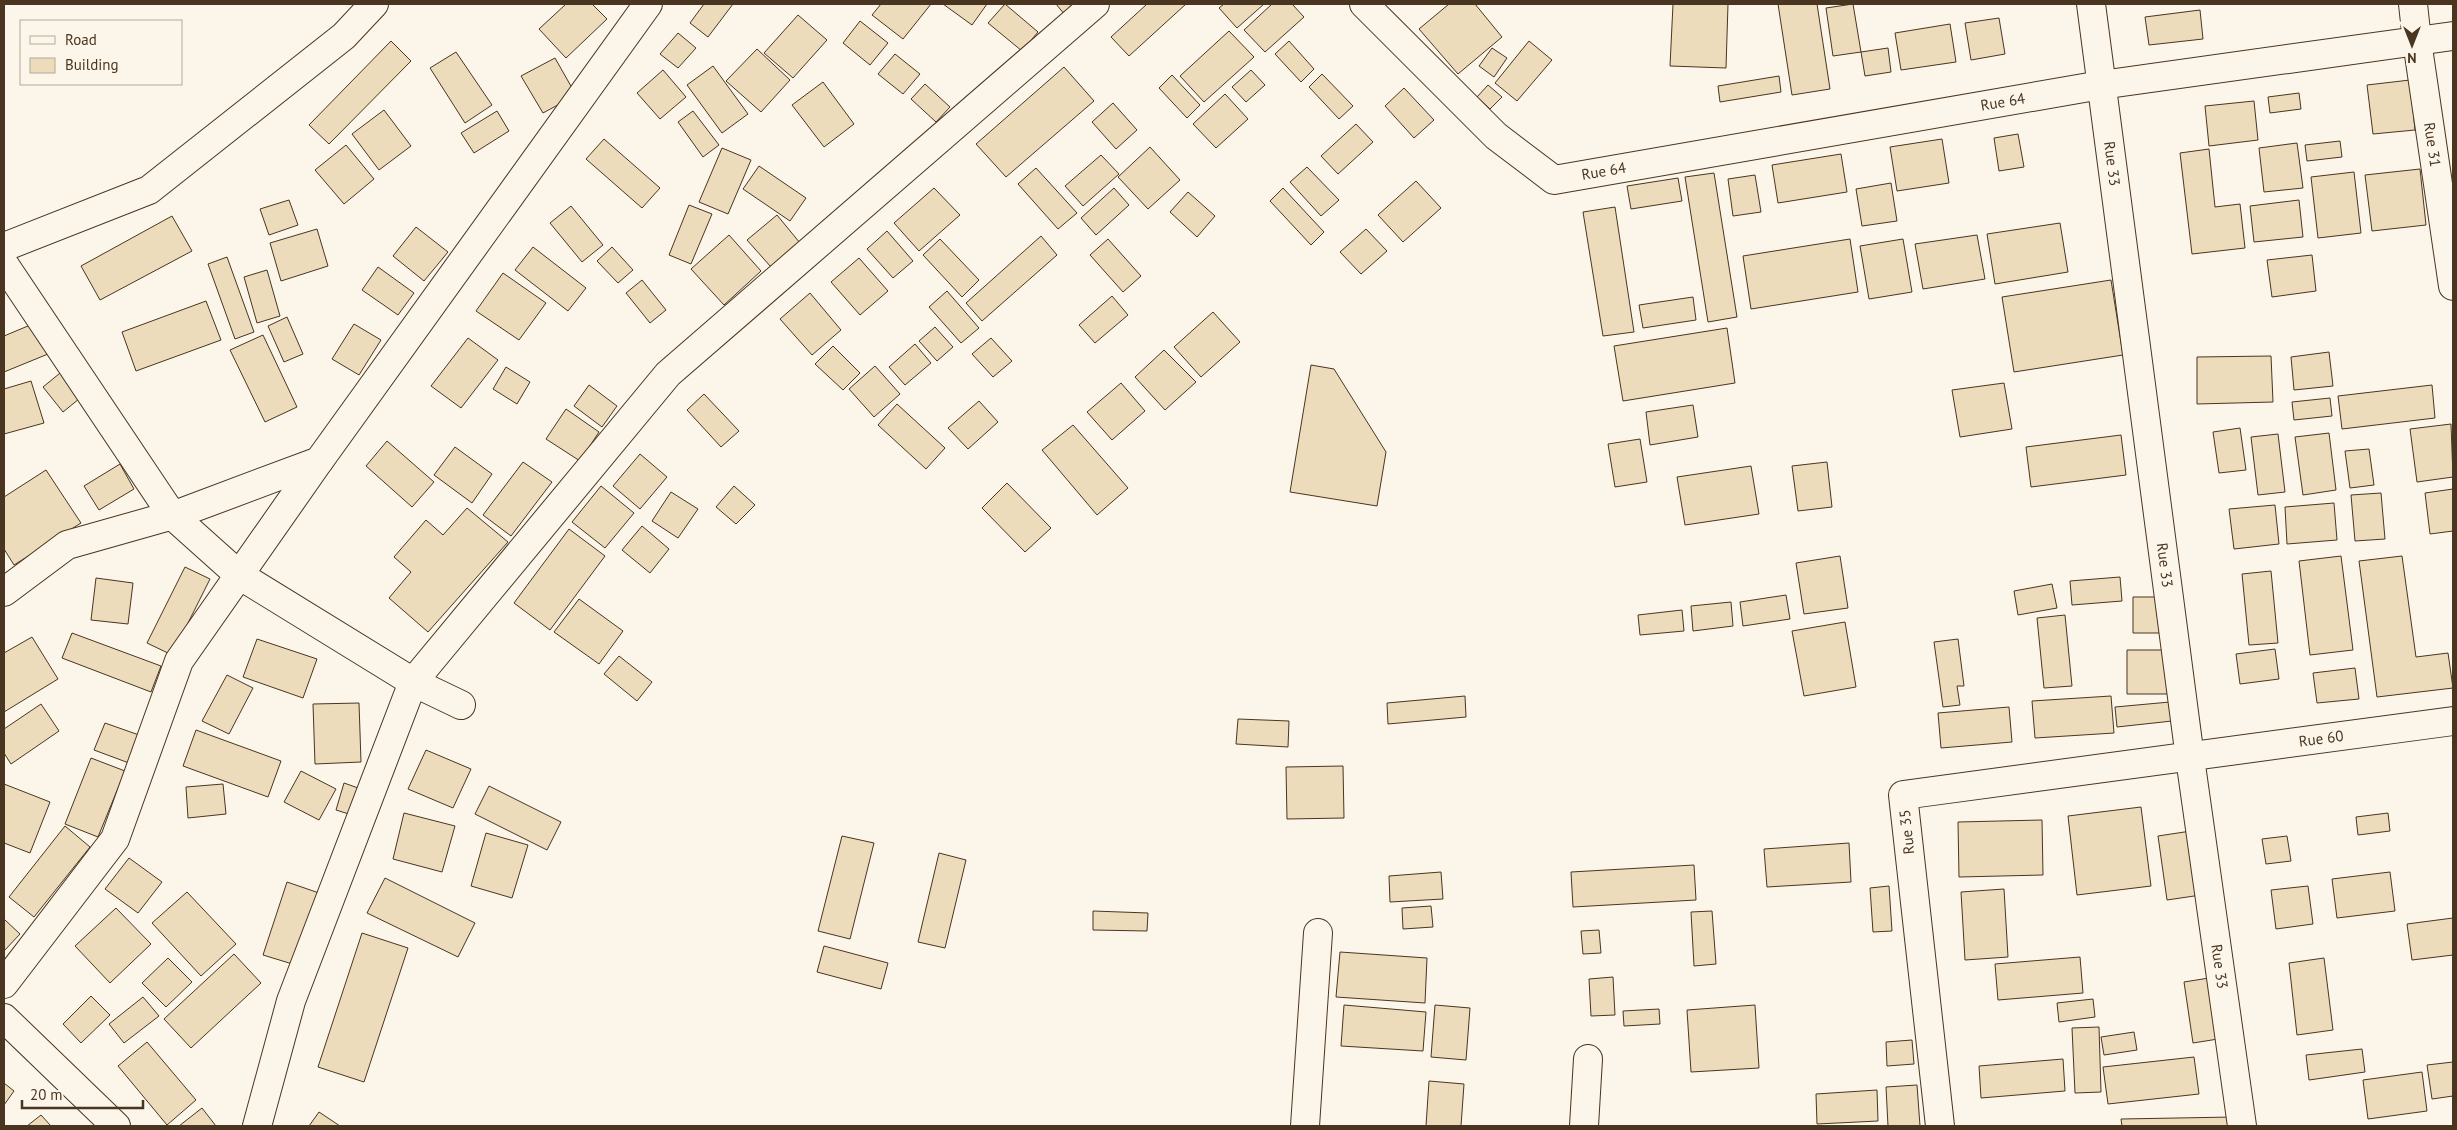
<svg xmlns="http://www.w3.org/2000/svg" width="2457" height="1130" viewBox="0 0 2457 1130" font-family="'PT Sans',sans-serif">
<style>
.building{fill:#ecdcbc;stroke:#4a3520}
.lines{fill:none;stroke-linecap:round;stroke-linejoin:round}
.minor-casing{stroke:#4a3520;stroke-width:30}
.major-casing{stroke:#4a3520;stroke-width:30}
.minor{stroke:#fbf6e9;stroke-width:28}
.major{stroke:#fbf6e9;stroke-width:28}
.labels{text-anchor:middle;stroke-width:4;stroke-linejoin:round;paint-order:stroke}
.street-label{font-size:15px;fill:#4a3520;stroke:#fbf6e9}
</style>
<rect width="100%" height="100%" fill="#fbf6e9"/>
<!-- building -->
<path class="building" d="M566,4h26l15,15 -41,39 -27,-29z
M704,4h29l-25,33 -18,-14z
M881,4h50l-28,35 -31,-24z
M943,4h44l-15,21z
M1005,4l33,28 -16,19 -34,-28z
M1056,4h23l-14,11z
M1147,4h39l-57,52 -18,-19z
M1224,4h40l-27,24 -18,-20z
M1272,4h20l12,13 -39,35 -21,-22z
M1449,4h26l27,33 -44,37 -39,-45z
M1673,4h55l-2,64 -56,-2z
M1778,4h39l13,85 -38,6z
M1853,4l8,48 -28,4 -7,-48z
M2200,10l3,29 -54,6 -4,-28z
M798,15l29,25 -34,38 -29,-25z
M1999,18l6,36 -34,6 -6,-37z
M860,21l28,22 -18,22 -27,-22z
M1950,24l6,38 -55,8 -6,-37z
M1229,31l25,26 -50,45 -24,-26z
M678,33l18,15 -18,20 -18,-14z
M391,41l20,20 -82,83 -20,-19z
M1289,41l25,28 -13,13 -26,-28z
M1529,41l23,19 -35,41 -22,-18z
M1492,48l15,10 -13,19 -15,-11z
M1888,48l3,24 -26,4 -4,-24z
M757,49l33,31 -29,32 -35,-31z
M456,52l36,53 -27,18 -35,-55z
M895,54l25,20 -17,20 -25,-20z
M555,58l21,37 -33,18 -22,-37z
M713,66l35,48 -26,19 -35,-48z
M1064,67l30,34 -88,76 -30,-33z
M663,70l23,27 -26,22 -23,-26z
M1251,70l14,15 -19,17 -14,-15z
M1322,74l31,32 -14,13 -30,-32z
M1172,75l28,30 -13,13 -28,-30z
M1779,76l2,16 -61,10 -2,-16z
M2410,80l5,50 -42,4 -6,-49z
M823,82l31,42 -30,23 -32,-42z
M925,84l25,23 -14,15 -25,-23z
M1488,85l14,12 -12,12 -13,-12z
M1404,88l30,32 -20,18 -29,-32z
M2299,93l2,16 -31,4 -2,-16z
M1225,94l23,25 -32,29 -23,-24z
M2254,101l4,39 -49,6 -4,-40z
M1113,103l24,27 -21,19 -24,-27z
M384,110l27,36 -32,24 -27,-36z
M497,111l12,20 -35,22 -13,-20z
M693,111l26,34 -16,12 -25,-35z
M1356,124l17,18 -35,32 -17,-18z
M2018,134l6,33 -25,4 -5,-33z
M604,139l56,49 -18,20 -56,-49z
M1942,139l7,44 -52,8 -7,-44z
M2340,141l2,16 -35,4 -2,-16z
M2297,143l6,45 -39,4 -5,-44z
M346,145l28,34 -30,25 -29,-34z
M1150,147l30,33 -32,29 -30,-32z
M722,148l29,12 -23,54 -29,-12z
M2209,149l6,58 25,-3 5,44 -53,6 -12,-101z
M1841,154l6,38 -69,11 -6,-38z
M1101,155l18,19 -36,32 -18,-20z
M759,166l47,32 -16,23 -47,-32z
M1307,167l32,33 -18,16 -31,-34z
M1036,168l41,45 -19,16 -40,-45z
M2420,169l6,56 -54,6 -7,-56z
M2354,172l7,61 -43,5 -7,-61z
M1714,173l23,144 -29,5 -23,-145z
M1755,175l6,37 -28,4 -5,-37z
M1678,178l4,23 -51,8 -4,-23z
M1416,181l25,27 -38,34 -25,-27z
M1891,183l6,38 -35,5 -6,-37z
M934,188l26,27 -41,36 -25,-28z
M1114,188l15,17 -33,30 -15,-17z
M1283,188l41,44 -13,13 -41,-44z
M1188,192l27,24 -18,21 -27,-25z
M289,200l9,25 -29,10 -9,-26z
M2299,200l4,37 -49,5 -4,-36z
M689,205l23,9 -21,50 -22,-9z
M571,206l32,39 -21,17 -32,-39z
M1615,207l19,125 -31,4 -20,-124z
M777,215l23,28 -29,24 -24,-27z
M172,216l20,35 -92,49 -19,-34z
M2060,223l8,49 -73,12 -8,-50z
M416,227l32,25 -24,29 -31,-25z
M317,229l11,37 -47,15 -11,-38z
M1366,229l21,22 -26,23 -21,-22z
M887,231l26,30 -20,17 -26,-29z
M729,235l32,36 -37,34 -33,-36z
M1977,235l8,44 -62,10 -8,-45z
M1041,236l16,19 -75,66 -16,-18z
M940,239l39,41 -17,17 -39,-42z
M1108,239l33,37 -18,16 -33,-37z
M1850,239l8,53 -107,17 -8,-53z
M1903,239l9,53 -43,7 -9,-53z
M533,247l53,41 -18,23 -53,-41z
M612,247l21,23 -15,13 -21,-22z
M2312,255l4,36 -44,6 -5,-37z
M227,257l27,75 -19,7 -27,-75z
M859,258l29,33 -28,24 -29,-33z
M378,267l36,26 -16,22 -36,-25z
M267,270l13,46 -23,7 -13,-46z
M503,273l43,30 -27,37 -43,-29z
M642,280l24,30 -16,13 -24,-30z
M2111,280l12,75 -109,17 -12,-75z
M947,291l32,37 -18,15 -32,-36z
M810,293l31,37 -29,25 -32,-36z
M1112,296l16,19 -33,28 -16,-18z
M1693,297l3,23 -53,8 -4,-23z
M206,301l15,39 -85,31 -14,-39z
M1213,312l27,30 -39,35 -27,-30z
M287,317l16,37 -19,8 -16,-36z
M35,323l13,31 -44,18v-36z
M354,324l27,16 -22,35 -27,-16z
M935,327l18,20 -16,14 -18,-20z
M1727,328l8,55 -112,18 -9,-55z
M263,335l34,72 -32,15 -35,-72z
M468,338l30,22 -37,48 -30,-22z
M991,338l21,23 -19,16 -21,-23z
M915,344l16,19 -26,22 -16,-18z
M833,346l27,27 -17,17 -28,-26z
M1164,350l32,32 -31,28 -30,-33z
M2329,352l4,34 -39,4 -3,-33z
M2271,356l2,46 -76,2v-47z
M1311,365l23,4 52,83 -9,54 -87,-14z
M875,366l25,28 -26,23 -25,-28z
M506,367l24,15 -13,22 -24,-15z
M65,369l20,25 -22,18 -20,-25z
M31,381l13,42 -40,11v-45z
M1121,383l24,28 -33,29 -25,-28z
M2004,383l8,46 -52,8 -8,-47z
M589,385l28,21 -15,21 -28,-21z
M2432,385l3,33 -93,11 -4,-33z
M704,394l35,37 -18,16 -34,-37z
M2330,398l2,18 -38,4 -2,-18z
M979,401l19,21 -30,27 -20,-21z
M897,404l48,44 -19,21 -48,-44z
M1693,405l5,32 -48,8 -4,-33z
M566,409l33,23 -19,29 -34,-22z
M2451,424l2,53 -36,5 -7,-53z
M1073,425l55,63 -31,27 -55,-65z
M2240,428l6,42 -27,3 -6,-41z
M2329,433l7,57 -33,5 -8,-58z
M2278,434l7,58 -27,3 -7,-58z
M2121,435l5,40 -95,12 -5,-40z
M1640,439l7,43 -32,5 -7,-43z
M387,441l47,41 -22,25 -46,-41z
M455,447l37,27 -20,29 -38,-28z
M2369,449l5,36 -24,3 -5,-37z
M640,454l27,23 -27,32 -27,-23z
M523,462l29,20 -41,54 -28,-21z
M1827,462l5,45 -34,4 -6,-45z
M120,464l14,25 -35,21 -15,-24z
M1751,466l8,48 -74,11 -8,-48z
M46,470l35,53 -67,42 -10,-16v-52z
M1007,483l44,45 -26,24 -43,-44z
M601,486l33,27 -29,35 -33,-26z
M734,486l21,19 -19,19 -20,-17z
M2453,489v42l-23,3 -5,-41z
M671,492l27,17 -20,29 -26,-17z
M2381,493l4,46 -30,2 -4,-46z
M2334,503l3,37 -50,4 -2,-37z
M2275,505l4,39 -45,5 -5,-40z
M467,508l41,34 -80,90 -39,-34 22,-26 -17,-15 32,-37 17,15z
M642,526l27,23 -19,24 -28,-23z
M569,529l36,27 -55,74 -36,-27z
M1840,556l8,52 -44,6 -8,-51z
M2341,556l12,94 -43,5 -11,-94z
M2402,556l14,101 32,-4 5,35 -76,9 -18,-136z
M185,567l25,12 -38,76 -25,-12z
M2271,571l7,72 -29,2 -7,-71z
M2120,577l2,24 -50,4 -2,-24z
M96,578l37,5 -5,41 -37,-4z
M2052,584l5,24 -39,7 -4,-24z
M1786,595l4,24 -47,7 -3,-24z
M2133,597h26l1,36h-27z
M579,599l44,32 -24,33 -45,-32z
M1731,602l2,24 -40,5 -2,-25z
M1682,610l2,21 -44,4 -2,-20z
M2065,615l7,71 -28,2 -7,-70z
M1845,622l11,65 -52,9 -12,-65z
M72,633l89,33 -10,26 -89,-34z
M32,637l26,42 -54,33v-59z
M257,639l60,20 -14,39 -60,-21z
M1958,639l6,47h-7l3,19 -17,2 -9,-65z
M2275,649l4,30 -39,5 -4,-30z
M2127,650h42v44h-42z
M619,656l33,26 -15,19 -33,-27z
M2355,668l4,31 -42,4 -4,-30z
M227,675l26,13 -24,46 -27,-13z
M1465,696l1,21 -78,7 -1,-21z
M2111,696l3,37 -79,5 -3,-37z
M2170,702l2,19 -55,6 -2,-20z
M359,703l2,59 -46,2 -2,-60z
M41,704l18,27 -48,33 -7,-11v-24z
M2009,707l3,35 -71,6 -3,-35z
M1238,719l51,2 -1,26 -52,-3z
M105,723l34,12 -10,28 -35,-13z
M196,730l85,31 -13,36 -85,-31z
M426,750l45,19 -18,39 -45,-19z
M91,758l34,13 -27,66 -33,-13z
M1343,766l1,52 -57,1 -1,-52z
M301,771l35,18 -17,31 -35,-18z
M344,783l17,6 -9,26 -16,-5z
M4,784l46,18 -20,51 -26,-10z
M223,784l3,30 -38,4 -2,-31z
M489,786l72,36 -14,28 -72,-36z
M2141,807l10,79 -74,9 -9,-79z
M404,813l51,13 -13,46 -49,-13z
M2388,813l2,18 -32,4 -2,-18z
M2042,820l1,55 -84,2 -1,-55z
M65,826l25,21 -56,70 -25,-20z
M2191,831l10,64 -34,5 -9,-64z
M486,833l42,12 -16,53 -41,-12z
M842,836l32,7 -24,96 -32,-8z
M2287,836l4,25 -25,3 -4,-25z
M1849,843l2,39 -84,5 -3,-38z
M939,853l27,7 -21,88 -27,-6z
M129,858l33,24 -24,31 -33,-24z
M1694,865l2,35 -123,7 -2,-35z
M1441,872l2,27 -53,3 -1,-26z
M2390,872l5,39 -58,7 -5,-39z
M385,878l90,45 -17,34 -91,-44z
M287,882l35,12 -23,72 -36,-11z
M1889,886l3,45 -19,1 -3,-44z
M2308,886l5,38 -37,5 -5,-39z
M2004,889l4,68 -43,3 -4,-68z
M187,892l49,52 -35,32 -49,-53z
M1431,906l2,21 -30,2 -1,-21z
M116,908l35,36 -41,39 -35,-37z
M1093,911l55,2 -1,18 -54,-1z
M1712,911l4,53 -22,2 -3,-54z
M2453,918v37l-41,5 -5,-36z
M4,919l16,15 -16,17z
M1599,930l2,23 -18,1 -2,-23z
M362,933l46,15 -44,134 -46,-15z
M824,946l64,17 -7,26 -64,-17z
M1340,952l87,6 -2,45 -89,-6z
M234,954l27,29 -70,65 -27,-29z
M2080,957l3,36 -85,7 -3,-36z
M168,958l24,24 -26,25 -24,-24z
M2324,958l9,72 -36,5 -8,-72z
M1613,977l2,38 -24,1 -2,-37z
M2209,978l9,61 -25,4 -9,-61z
M91,996l19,19 -29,28 -18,-19z
M143,997l16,19 -35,27 -15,-19z
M2093,999l2,18 -36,5 -2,-19z
M1344,1005l82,7 -3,39 -82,-5z
M1435,1005l35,3 -4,52 -35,-3z
M1755,1005l4,63 -68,4 -4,-62z
M1659,1009l1,15 -36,2 -1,-15z
M2099,1027l2,65 -26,1 -3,-65z
M2134,1032l3,18 -33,5 -3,-18z
M1912,1040l2,24 -27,2 -1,-24z
M147,1042l49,58 -29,25 -49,-59z
M2362,1049l3,23 -56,8 -3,-25z
M2194,1057l5,37 -91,10 -5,-37z
M2063,1059l2,32 -84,7 -2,-32z
M2453,1062v34l-21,3 -5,-34z
M2422,1072l5,39 -59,8 -5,-39z
M1429,1081l35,3 -3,42h-35z
M4,1083l10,8 -10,14z
M1917,1085l3,41h-32l-2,-39z
M1877,1090l1,31 -61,3 -1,-30z
M202,1108l14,18h-37z
M319,1112l21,14h-31z
M41,1115l10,11h-24z
M2233,1117v9h-111l-1,-7z"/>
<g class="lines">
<!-- minor casing -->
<g class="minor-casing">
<g id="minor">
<path id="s1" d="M1364,4l132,132 58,44 547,-95 352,-49"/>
<path id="s2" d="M2091,4l99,754 52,368"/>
<path id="s3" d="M2413,4l4,37 36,245"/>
<path d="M4,247l145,-57 195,-154 30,-32"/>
<path d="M4,264l168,251 67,60 174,107 48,23"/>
<path d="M4,592l63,-47 113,-32 139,-52 329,-457"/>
<path d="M4,984l111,-145 64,-178 140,-200"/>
<path d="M257,1126l34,-125 122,-319 255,-308 427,-370"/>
<path d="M1305,1126l13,-193"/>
<path d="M1584,1126l4,-67"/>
<path id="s4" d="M1940,1126l-37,-331 550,-74"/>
</g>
</g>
<!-- major casing -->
<g class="major-casing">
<path id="major" d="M4,1018l112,108"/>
</g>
<!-- minor -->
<use href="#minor" class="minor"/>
<!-- major -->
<use href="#major" class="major"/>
</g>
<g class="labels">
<!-- street labels -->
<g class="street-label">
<text dy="5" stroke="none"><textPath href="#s1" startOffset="715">Rue 64</textPath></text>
<text dy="5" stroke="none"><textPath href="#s3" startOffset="142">Rue 31</textPath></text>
<text dy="5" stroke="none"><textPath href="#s2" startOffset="161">Rue 33</textPath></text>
<text dy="5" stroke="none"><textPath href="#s1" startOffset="310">Rue 64</textPath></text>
<text dy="5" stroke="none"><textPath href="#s2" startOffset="566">Rue 33</textPath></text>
<text dy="5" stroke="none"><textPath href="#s4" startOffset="755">Rue 60</textPath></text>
<text transform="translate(1907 832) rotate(-96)" y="5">Rue 35</text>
<text dy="5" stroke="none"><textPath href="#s2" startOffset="971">Rue 33</textPath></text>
</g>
</g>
<!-- border -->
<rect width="2457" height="1130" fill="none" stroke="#4a3520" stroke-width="10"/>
<!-- legend -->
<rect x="20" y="20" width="162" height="65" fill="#fbf6e9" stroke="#b4a999"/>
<rect x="30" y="36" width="25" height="8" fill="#fbf6e9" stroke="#b4a999"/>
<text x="65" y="45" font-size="15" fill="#4a3520">Road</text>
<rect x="30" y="58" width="25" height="15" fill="#ecdcbc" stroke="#b4a999"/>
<text x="65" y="70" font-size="15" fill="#4a3520">Building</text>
<!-- north arrow -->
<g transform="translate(2412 45) rotate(180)" stroke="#fbf6e9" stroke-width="4" paint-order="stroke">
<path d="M0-4L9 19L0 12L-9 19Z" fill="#4a3520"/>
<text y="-8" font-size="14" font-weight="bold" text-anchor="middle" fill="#4a3520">N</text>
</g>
<!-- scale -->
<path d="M22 1100v8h121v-8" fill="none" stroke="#4a3520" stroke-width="2.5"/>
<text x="30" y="1100" font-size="15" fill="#4a3520" stroke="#fbf6e9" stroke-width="4" paint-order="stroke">20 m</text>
</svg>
